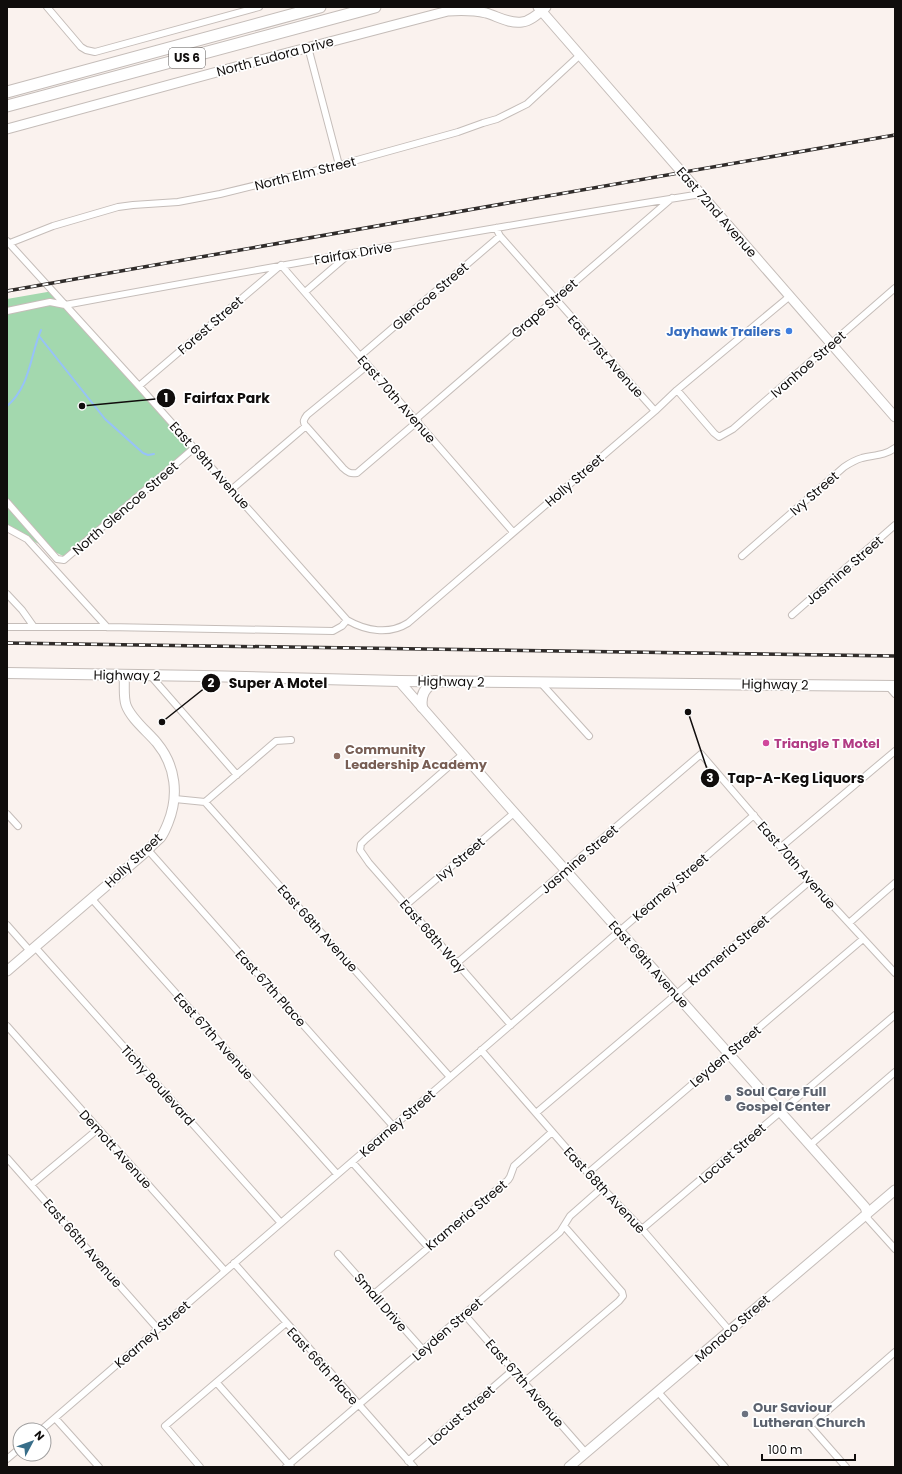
<svg xmlns="http://www.w3.org/2000/svg" width="902" height="1474" viewBox="0 0 902 1474" font-family="Poppins,sans-serif">
<style>
.green{fill:#a3d8ae}
.lines{fill:none;stroke-linecap:round;stroke-linejoin:round}
.stream{stroke:#97c2f9;stroke-width:2}
.street-casing{stroke:#c5bdb9;stroke-width:8}
.secondary-casing{stroke:#c5bdb9;stroke-width:11}
.primary-casing{stroke:#c5bdb9;stroke-width:12}
.highway-casing{stroke:#c5bdb9;stroke-width:13}
.street{stroke:#fff;stroke-width:6}
.secondary{stroke:#fff;stroke-width:9}
.primary{stroke:#fff;stroke-width:10}
.highway{stroke:#fff;stroke-width:11}
.rail-casing{stroke:#302c2a;stroke-width:3.5}
.rail{stroke:#fff;stroke-width:2;stroke-dasharray:6;stroke-linecap:butt}
.shop-dot{fill:#3f7fe0;stroke:#fff;stroke-width:1.5}
.hotel-dot{fill:#d1479c;stroke:#fff;stroke-width:1.5}
.education-dot{fill:#8d6e63;stroke:#fff;stroke-width:1.5}
.worship-dot{fill:#6b7280;stroke:#fff;stroke-width:1.5}
.labels{text-anchor:middle;stroke-width:3.5;stroke-linejoin:round;paint-order:stroke}
.shield{fill:#fff;stroke:#585655;stroke-width:1}
.shield-label{font-size:12px;font-weight:bold;fill:#100d0c}
.street-label{font-size:13px;fill:#100d0c;stroke:#fff}
.shop-label{font-size:13px;font-weight:bold;fill:#366cbe;stroke:#fff;text-anchor:end}
.hotel-label{font-size:13px;font-weight:bold;fill:#b23c85;stroke:#fff;text-anchor:start}
.education-label{font-size:13px;font-weight:bold;fill:#785e54;stroke:#fff;text-anchor:start}
.worship-label{font-size:13px;font-weight:bold;fill:#5b616d;stroke:#fff;text-anchor:start}
.leader{fill:none;stroke:#100d0c;stroke-width:1.5}
.callout-dot{fill:#100d0c;stroke:#fff;stroke-width:1.5}
.mark-label{font-size:12px;text-anchor:middle;font-weight:bold;fill:#fff}
.callout-label{font-size:14px;text-anchor:middle;font-weight:bold;fill:#100d0c;stroke:#fff;stroke-width:3.5;stroke-linejoin:round;paint-order:stroke}
</style>
<rect width="100%" height="100%" fill="#faf2ee"/>
<!-- green -->
<path class="green" d="M53,291l141,157 -127,110 -60,-30v-229z"/>
<g class="lines">
<!-- stream -->
<path class="stream" d="M39,336l66,83 38,34 5,2 6,-1
M7,406c23,-19 23,-50 34,-76"/>
<!-- street casing -->
<g class="street-casing">
<path id="street" d="M47,7l34,40 5,3 9,2 164,-45
M308,47l31,118
M496,228l4,8 155,175
M7,241l132,145 208,234c19,11 42,15 61,3l247,-212 22,-21 113,-94
M10,243l43,-17 65,-19 15,-2 45,-3 42,-8 119,-29 119,-33 25,-9 14,-4 30,-15 53,-49
M305,292l43,-37
M7,311l43,-9 15,3c212,-39 423,-77 636,-111
M360,356l140,-120
M368,365l-61,50c-3,4 -5,7 -1,11l37,42c5,5 8,6 14,5l61,-52
M139,386l142,-121 232,267
M677,390l37,43 5,4 14,-8 162,-141
M416,419l256,-221
M231,490l75,-64
M7,502l50,57 7,1 130,-112
M7,528l20,11 80,88
M742,556l102,-89c6,-4 11,-7 18,-9 12,-3 22,-2 33,-10
M7,594l15,16 12,17h73l226,4 9,-5 5,-6
M792,615l103,-90
M7,627h27
M150,675l87,100
M540,682l49,54
M888,686l7,8
M463,754l-97,85 -5,5 -1,6 9,13 142,162
M175,799l30,3 245,275
M205,802l71,-61 15,-1
M7,814l11,12
M781,847l114,-96
M148,850l245,276
M91,898l246,276
M406,905l108,-92
M849,923l46,-40
M7,925l23,26
M35,947l246,276
M457,963l244,-209 109,127 85,92
M7,1026l218,245
M481,1050l107,123 54,56 87,101
M536,1113l274,-232
M810,1145l85,-73
M7,1158l151,171
M352,1162l76,85
M588,1173l275,-234
M31,1185l67,-56
M867,1213l1,6 27,30
M642,1229l253,-214
M338,1254l85,96
M234,1263l180,204
M374,1294l134,-114 2,-3 4,-11 38,-34
M464,1314l121,138
M524,1382l95,-81 4,-5 -1,-4 -58,-66
M217,1383l74,84
M658,1392l67,75
M55,1418l44,49
M41,1430l713,-615
M7,1459l13,-11
M408,1461l105,-91
M200,1467l-35,-41 121,-103
M286,1467l274,-235 10,-16 33,-29
M846,1467l-36,-41 85,-74"/>
</g>
<!-- secondary casing -->
<g class="secondary-casing">
<path id="secondary" d="M538,7l357,410
M7,129l265,-72 176,-46c13,-1 25,-1 38,2 11,3 23,11 36,9 9,-1 17,-9 24,-15
M399,681l104,119 362,407 2,6
M7,971l141,-121c4,-5 9,-9 13,-13 3,-4 5,-9 7,-14 11,-27 8,-57 -11,-80 -9,-11 -26,-24 -31,-38 -3,-9 -1,-21 -2,-30
M569,1467l326,-277"/>
</g>
<!-- primary casing -->
<g class="primary-casing">
<path id="primary" d="M7,673l197,3 195,5 496,5
M422,707c-2,-12 3,-19 13,-26"/>
</g>
<!-- highway casing -->
<g class="highway-casing">
<path id="highway" d="M7,92l313,-85
M7,106l368,-99"/>
</g>
<!-- street -->
<use href="#street" class="street"/>
<!-- secondary -->
<use href="#secondary" class="secondary"/>
<!-- primary -->
<use href="#primary" class="primary"/>
<!-- highway -->
<use href="#highway" class="highway"/>
<!-- rail casing -->
<g class="rail-casing">
<path id="rail" d="M7,291l888,-156
M7,643l888,13"/>
</g>
<!-- rail -->
<use href="#rail" class="rail"/>
</g>
<!-- markers -->
<circle class="shop-dot" cx="789" cy="331" r="4"/>
<circle class="hotel-dot" cx="766" cy="743" r="4"/>
<circle class="education-dot" cx="337" cy="756" r="4"/>
<g class="worship-dot">
<circle cx="728" cy="1098" r="4"/>
<circle cx="745" cy="1414" r="4"/>
</g>
<g class="labels">
<!-- shield labels -->
<rect class="shield" x="169" y="48" width="36" height="20" rx="3"/>
<g class="shield-label">
<text x="187" y="62">US 6</text>
</g>
<!-- street labels -->
<g class="street-label">
<text transform="translate(275 56) rotate(-15)" y="5">North Eudora Drive</text>
<text transform="translate(305 173) rotate(-14)" y="5">North Elm Street</text>
<text transform="translate(717 212) rotate(49)" y="5">East 72nd Avenue</text>
<text transform="translate(353 253) rotate(-10)" y="5">Fairfax Drive</text>
<text transform="translate(430 296) rotate(-41)" y="5">Glencoe Street</text>
<text transform="translate(544 308) rotate(-41)" y="5">Grape Street</text>
<text transform="translate(210 325) rotate(-41)" y="5">Forest Street</text>
<text transform="translate(606 356) rotate(48)" y="5">East 71st Avenue</text>
<text transform="translate(808 364) rotate(-41)" y="5">Ivanhoe Street</text>
<text transform="translate(397 399) rotate(49)" y="5">East 70th Avenue</text>
<text transform="translate(210 465) rotate(48)" y="5">East 69th Avenue</text>
<text transform="translate(574 480) rotate(-41)" y="5">Holly Street</text>
<text transform="translate(814 493) rotate(-41)" y="5">Ivy Street</text>
<text transform="translate(125 508) rotate(-41)" y="5">North Glencoe Street</text>
<text transform="translate(844 570) rotate(-41)" y="5">Jasmine Street</text>
<text transform="translate(127 675) rotate(1)" y="5">Highway 2</text>
<text transform="translate(451 681) rotate(1)" y="5">Highway 2</text>
<text transform="translate(775 684) rotate(1)" y="5">Highway 2</text>
<text transform="translate(460 859) rotate(-41)" y="5">Ivy Street</text>
<text transform="translate(579 859) rotate(-41)" y="5">Jasmine Street</text>
<text transform="translate(133 860) rotate(-43)" y="5">Holly Street</text>
<text transform="translate(797 865) rotate(49)" y="5">East 70th Avenue</text>
<text transform="translate(670 887) rotate(-41)" y="5">Kearney Street</text>
<text transform="translate(318 928) rotate(48)" y="5">East 68th Avenue</text>
<text transform="translate(433 936) rotate(49)" y="5">East 68th Way</text>
<text transform="translate(728 950) rotate(-40)" y="5">Krameria Street</text>
<text transform="translate(649 964) rotate(48)" y="5">East 69th Avenue</text>
<text transform="translate(271 988) rotate(48)" y="5">East 67th Place</text>
<text transform="translate(214 1036) rotate(48)" y="5">East 67th Avenue</text>
<text transform="translate(725 1056) rotate(-40)" y="5">Leyden Street</text>
<text transform="translate(158 1085) rotate(48)" y="5">Tichy Boulevard</text>
<text transform="translate(397 1123) rotate(-41)" y="5">Kearney Street</text>
<text transform="translate(116 1149) rotate(48)" y="5">Demott Avenue</text>
<text transform="translate(732 1153) rotate(-41)" y="5">Locust Street</text>
<text transform="translate(605 1190) rotate(47)" y="5">East 68th Avenue</text>
<text transform="translate(466 1215) rotate(-40)" y="5">Krameria Street</text>
<text transform="translate(83 1243) rotate(49)" y="5">East 66th Avenue</text>
<text transform="translate(381 1302) rotate(49)" y="5">Small Drive</text>
<text transform="translate(732 1328) rotate(-41)" y="5">Monaco Street</text>
<text transform="translate(447 1329) rotate(-41)" y="5">Leyden Street</text>
<text transform="translate(152 1334) rotate(-41)" y="5">Kearney Street</text>
<text transform="translate(323 1366) rotate(48)" y="5">East 66th Place</text>
<text transform="translate(525 1383) rotate(49)" y="5">East 67th Avenue</text>
<text transform="translate(461 1415) rotate(-41)" y="5">Locust Street</text>
</g>
<!-- shop labels -->
<g class="shop-label">
<text x="781" y="336">Jayhawk Trailers</text>
</g>
<!-- hotel labels -->
<g class="hotel-label">
<text x="774" y="748">Triangle T Motel</text>
</g>
<!-- education labels -->
<g class="education-label">
<text x="345" y="754">Community<tspan x="345" dy="15">Leadership Academy</tspan></text>
</g>
<!-- worship labels -->
<g class="worship-label">
<text x="736" y="1096">Soul Care Full<tspan x="736" dy="15">Gospel Center</tspan></text>
<text x="753" y="1412">Our Saviour<tspan x="753" dy="15">Lutheran Church</tspan></text>
</g>
</g>
<!-- callouts -->
<path class="leader" d="M82 406L166 398M162 722L211 683M688 712L710 778"/>
<g class="callout-dot">
<circle cx="82" cy="406" r="4"/>
<circle cx="162" cy="722" r="4"/>
<circle cx="688" cy="712" r="4"/>
<circle cx="166" cy="398" r="10"/>
<circle cx="211" cy="683" r="10"/>
<circle cx="710" cy="778" r="10"/>
</g>
<g class="mark-label">
<text x="166" y="402">1</text>
<text x="211" y="687">2</text>
<text x="710" y="782">3</text>
</g>
<g class="callout-label">
<text x="227" y="403">Fairfax Park</text>
<text x="278" y="688">Super A Motel</text>
<text x="796" y="783">Tap-A-Keg Liquors</text>
</g>
<!-- border -->
<rect width="902" height="1474" fill="none" stroke="#100d0c" stroke-width="16"/>
<!-- north arrow -->
<g transform="translate(32 1442) rotate(49)"><circle r="19" fill="#ffffff" stroke="#9f9e9e"/>
<path d="M0-3L7 15L0 10L-7 15Z" fill="#386e89"/>
<text y="-6" font-size="11" font-weight="bold" text-anchor="middle" fill="#100d0c">N</text>
</g>
<!-- scale -->
<path d="M762 1454v6h93v-6" fill="none" stroke="#100d0c" stroke-width="2"/>
<text x="768" y="1454" font-size="12" fill="#100d0c" stroke="#ffffff" stroke-width="3" paint-order="stroke">100 m</text>
</svg>
